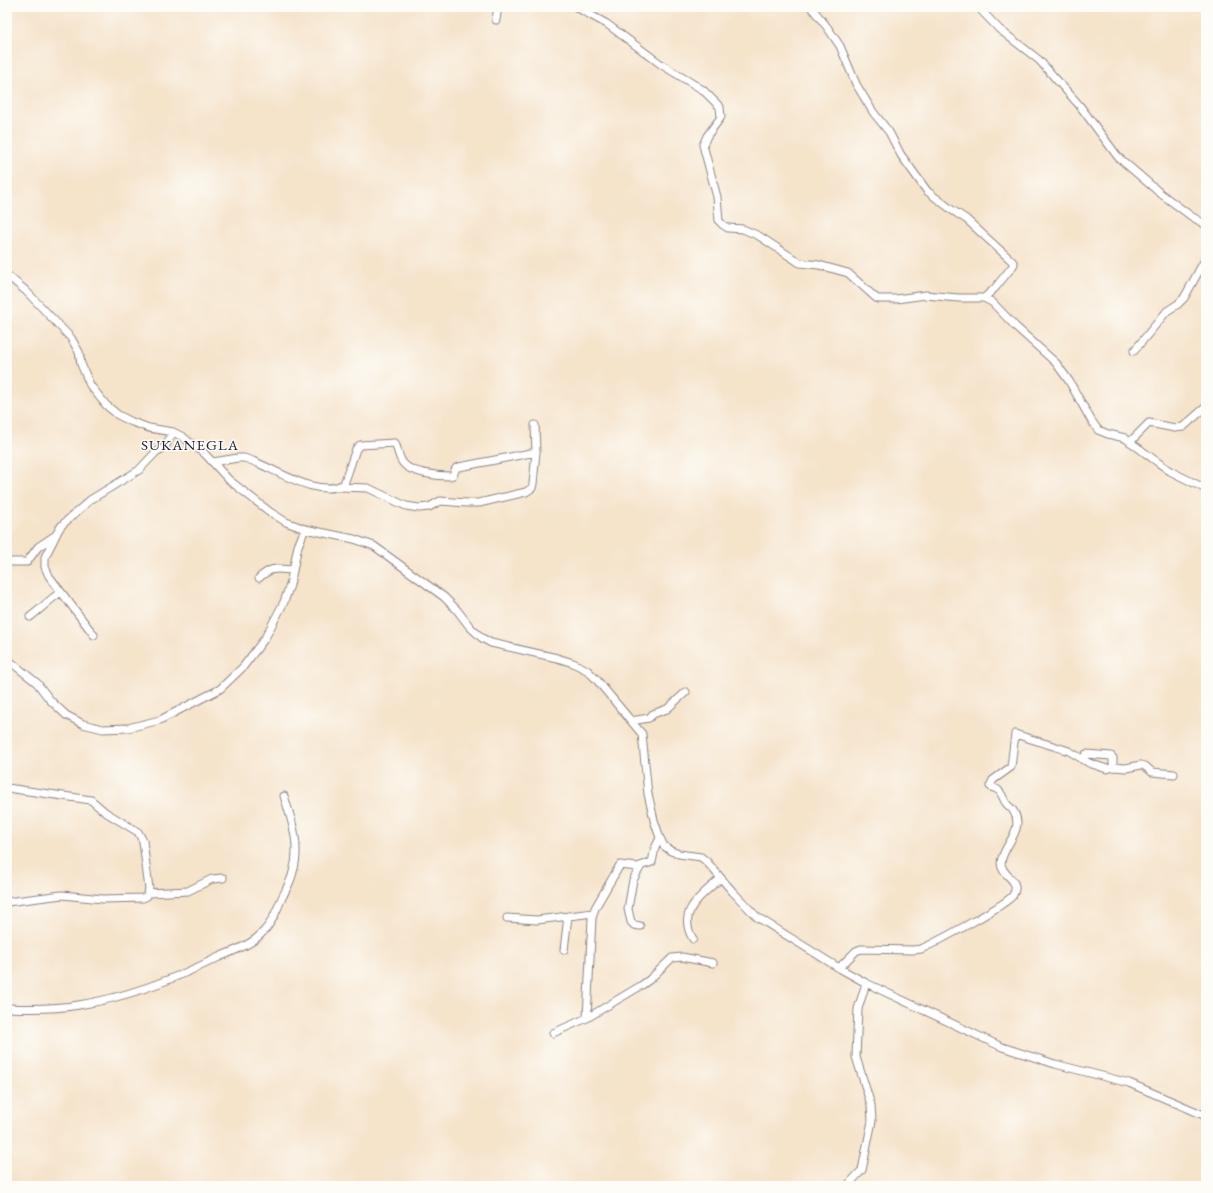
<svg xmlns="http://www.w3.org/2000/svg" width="1213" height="1193" viewBox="0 0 1213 1193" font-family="'EB Garamond',serif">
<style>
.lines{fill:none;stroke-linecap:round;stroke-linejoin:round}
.minor-casing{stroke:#8c8282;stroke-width:9}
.minor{stroke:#fff;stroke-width:7}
.labels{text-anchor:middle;stroke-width:3;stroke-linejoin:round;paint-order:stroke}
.quarter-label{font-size:15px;letter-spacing:1px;fill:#22223b;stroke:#fdfcf7}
</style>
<rect width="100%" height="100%" fill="#fdfcf7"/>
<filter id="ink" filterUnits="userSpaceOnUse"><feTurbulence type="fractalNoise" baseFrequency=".025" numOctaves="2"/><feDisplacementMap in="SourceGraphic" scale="8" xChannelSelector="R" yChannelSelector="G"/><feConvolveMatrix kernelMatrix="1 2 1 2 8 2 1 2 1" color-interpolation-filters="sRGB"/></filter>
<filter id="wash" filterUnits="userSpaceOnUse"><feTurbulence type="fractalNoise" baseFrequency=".012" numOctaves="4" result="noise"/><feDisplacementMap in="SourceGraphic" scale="16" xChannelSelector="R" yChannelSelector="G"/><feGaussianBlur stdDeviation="0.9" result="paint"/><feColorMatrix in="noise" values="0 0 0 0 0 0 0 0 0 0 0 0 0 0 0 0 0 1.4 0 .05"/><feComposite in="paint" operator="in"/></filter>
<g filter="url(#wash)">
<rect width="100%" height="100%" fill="#f5e3ca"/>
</g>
<g filter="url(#ink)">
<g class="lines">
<!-- minor casing -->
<g class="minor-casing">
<path id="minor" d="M576,7l31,17 55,41 41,25 17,17 1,10 -14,19 -4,9 14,52 2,24 4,4 5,3 15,1 16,7 41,27 19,2 29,8 28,25 3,1h17l30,-4 32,3h26l11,-10 17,-21 2,-3 -2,-3 -46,-42 -14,-9 -25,-19 -26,-36 -12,-23 -16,-20 -17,-28 -16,-38 -13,-19 -16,-20
M978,7l21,22 40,31 41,46 38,51 42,36 31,23 15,9
M496,20l2,-13
M7,275l19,16 45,47 8,14 2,12 9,21 16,20 12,10 14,7 17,6 24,4 10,5 22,17 24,26 41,32 16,10 19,7 49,10 20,7 70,51 13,13 13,17 12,11 9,5 66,15 16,5 14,7 9,9 46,55 6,60 6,26 6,18 4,8 7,5 8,3 22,3 6,5 26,30 24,25 82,51 27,15 136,64 53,17 74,19 77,33
M984,298l8,4 23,24 41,37 13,18 22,39 7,10 10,4 17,4 31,23 14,10 36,18
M1134,351l33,-40 11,-7 6,-6 22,-40
M1130,442l19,-19 26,5 8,-1 23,-20
M213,462l25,-4h6c27,7 72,42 100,26l12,-35 4,-4 35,-2c3,6 3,14 8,20 7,10 35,13 47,13l3,-1 3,-7 3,-1 77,-15
M339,487l29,1 38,18 13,2 10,-1 11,-6 27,2h12l47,-11 6,-4 1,-4 3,-32 -1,-27
M8,562h19l11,-15 18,-12
M259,578c13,-12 17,-9 34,-8
M30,617c11,-8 20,-18 31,-25
M94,635l-45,-59 -4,-9v-10l14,-28 3,-4 28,-25 49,-30 17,-18 9,-5 8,-15
M7,659l30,24 13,17 16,15 17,9 20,5 25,-1 32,-8 60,-31 23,-22 22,-29 19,-36 6,-17 8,-39 7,-17
M631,721l18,-3 4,-4 14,-5 19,-17
M1083,760l3,-6 25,2 2,2v9
M7,788l84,12 14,12 33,20 5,9 6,48 -2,7 -4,2 -40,1 -41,-4 -55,7
M149,893l39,-2 24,-12 11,-1
M507,918l30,2 56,-7
M640,926l-6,-1 -3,-3 -3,-13 5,-29 8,-14
M693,939c-17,-28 9,-44 28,-61
M564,950l4,-34
M839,968l17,-17 5,-2 52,1 8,-1c14,-6 87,-45 92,-54 9,-15 -12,-19 -12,-32 1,-17 24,-32 13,-51 -2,-4 -6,-6 -8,-9 -3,-4 -4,-10 -8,-13 -2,-2 -6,-2 -8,-4l3,-6 18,-13 4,-33 54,17 20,12 18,6 7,-2 12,1 15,-3 4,1 7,6 22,2
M7,1008c24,1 49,1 72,-3 49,-8 96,-26 140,-48 14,-6 32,-12 42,-23 10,-9 15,-22 20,-34 4,-9 10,-18 12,-28 8,-26 -1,-51 -9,-76
M587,1018l5,-100 3,-10 25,-43 17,2 15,-5 3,-14 5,-10
M553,1033l34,-15 55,-33 7,-5 23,-22 10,-1 31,6
M847,1186l15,-16 10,-49 -1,-16 -15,-48 2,-48 8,-26"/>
</g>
<!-- minor -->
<use href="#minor" class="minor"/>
</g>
</g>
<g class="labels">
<!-- quarter labels -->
<g class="quarter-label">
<text x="190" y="450">SUKANEGLA</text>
</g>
</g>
<!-- margin -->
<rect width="1213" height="1193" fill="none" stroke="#fdfcf7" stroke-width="24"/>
</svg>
